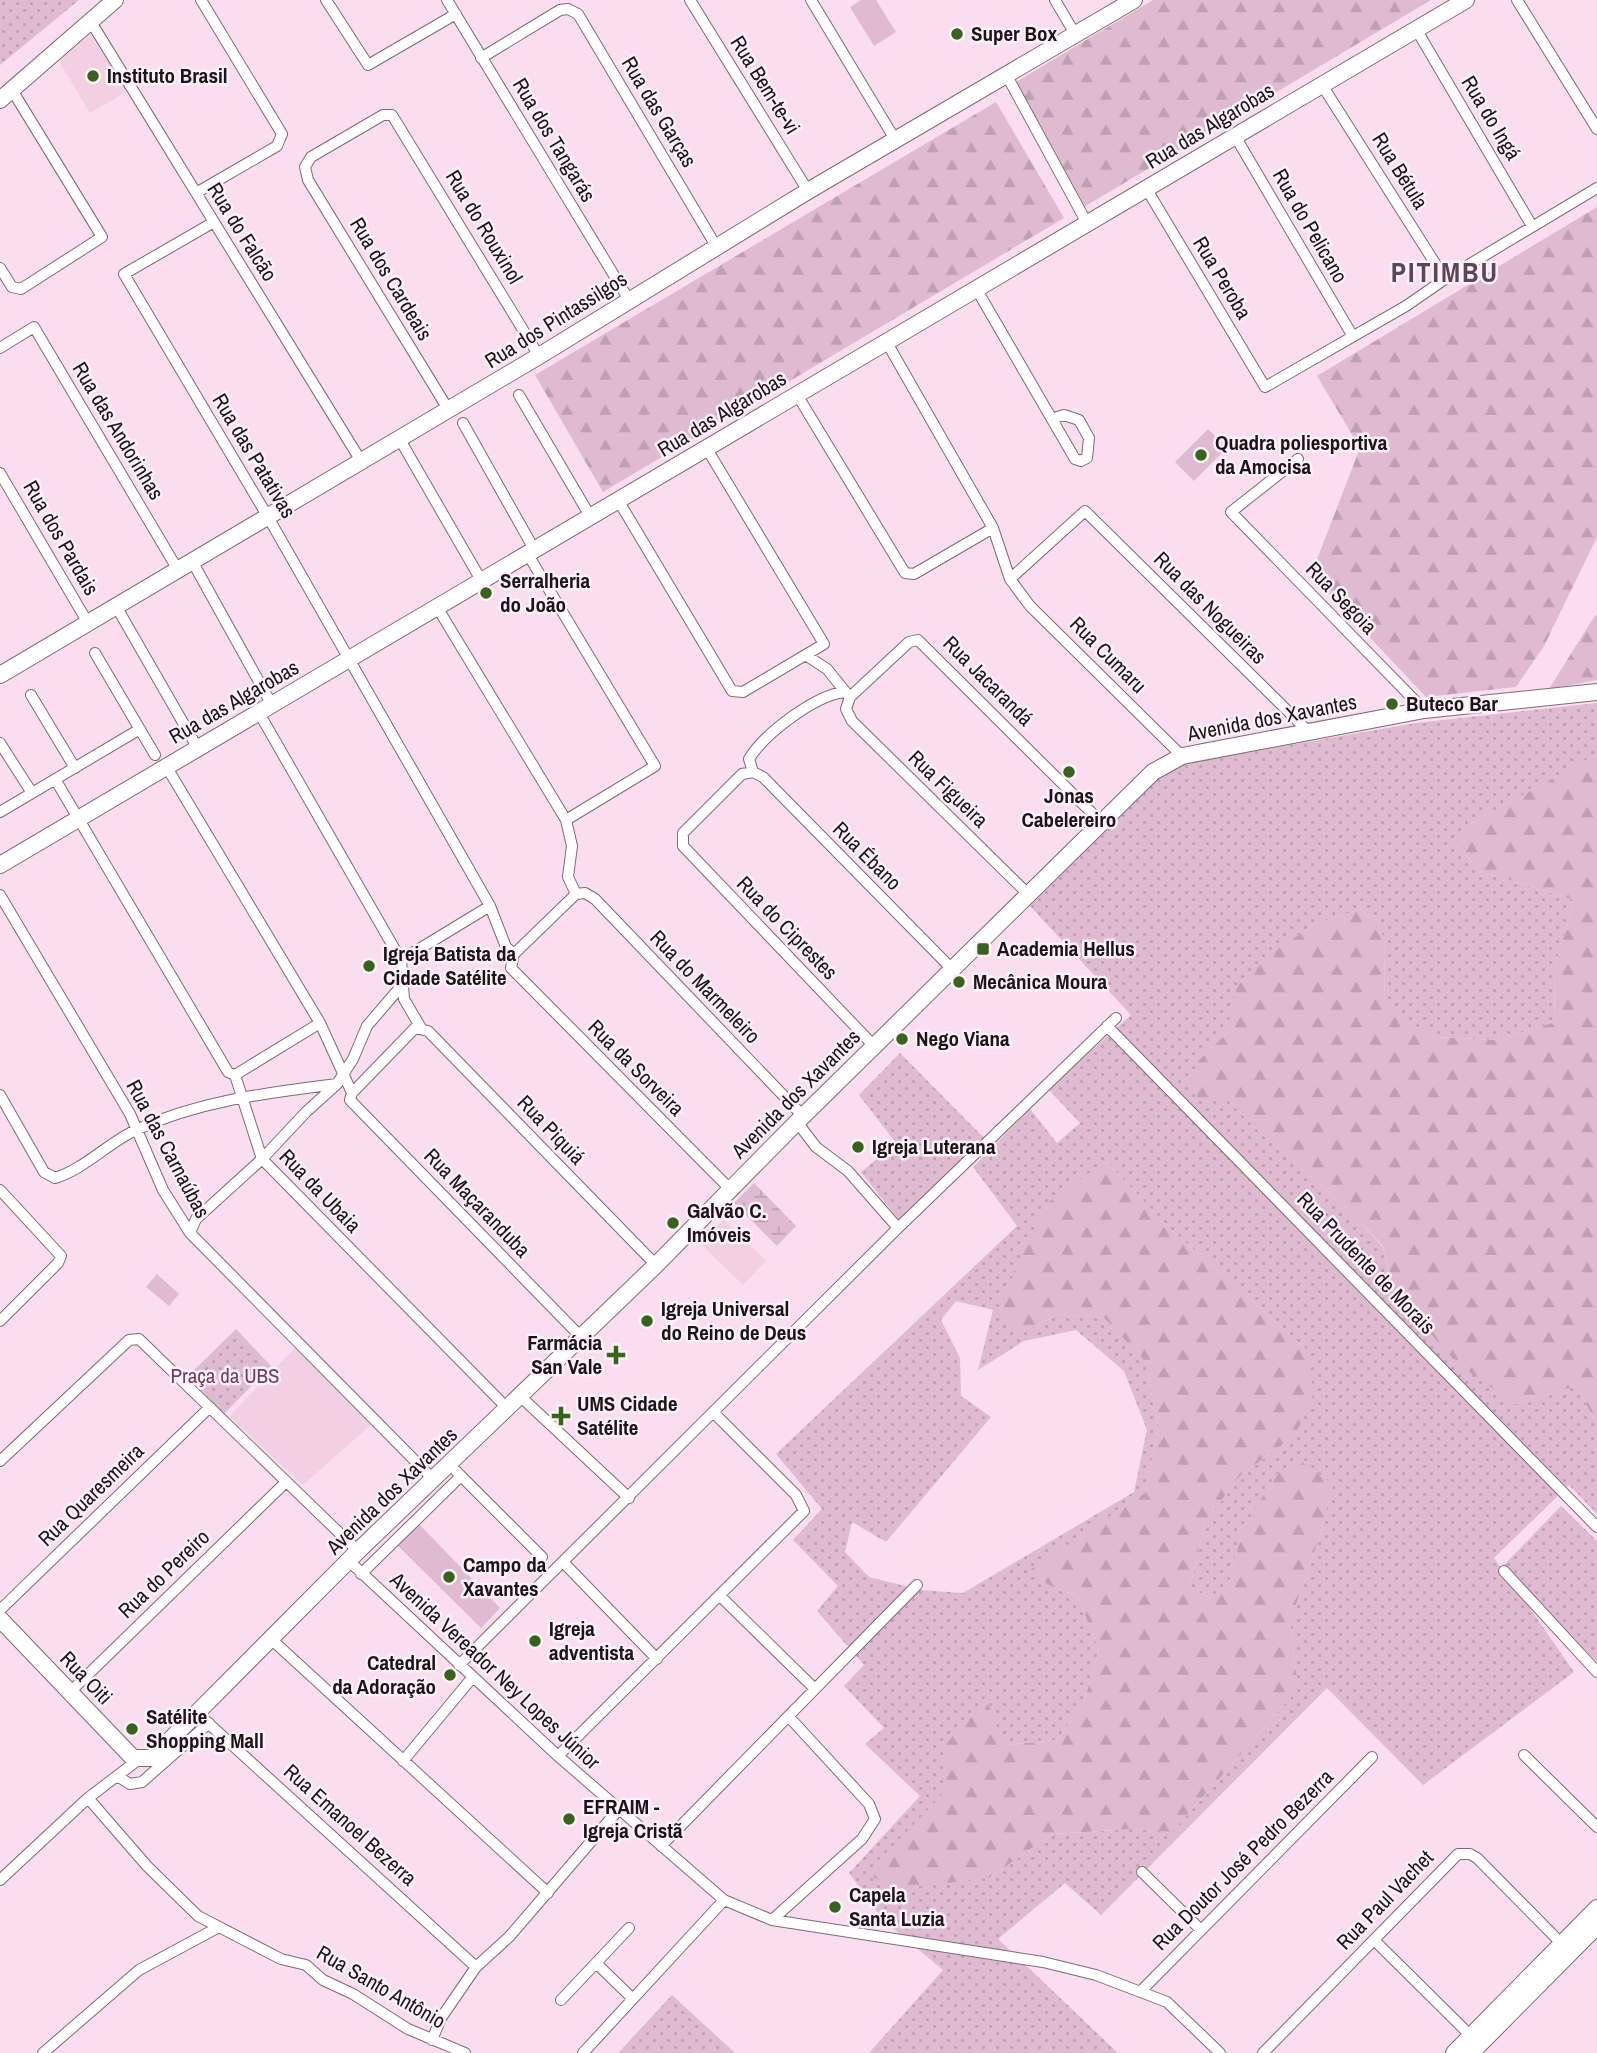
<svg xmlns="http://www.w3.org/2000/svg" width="1597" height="2053" viewBox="0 0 1597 2053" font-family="'Archivo Narrow',sans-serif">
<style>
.built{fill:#f2cfe3}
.green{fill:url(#green-dots);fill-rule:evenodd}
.forest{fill:url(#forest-firs)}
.wetland{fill:url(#wetland-marsh)}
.pitch{fill:#dfbad0}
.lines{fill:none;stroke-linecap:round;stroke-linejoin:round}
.street-casing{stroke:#806876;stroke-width:12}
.secondary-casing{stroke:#806876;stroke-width:18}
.street{stroke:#fff;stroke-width:10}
.secondary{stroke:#fff;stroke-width:16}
.poi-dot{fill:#39621f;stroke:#fcf1f8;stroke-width:2.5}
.labels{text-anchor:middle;stroke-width:5;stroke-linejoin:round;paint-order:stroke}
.poi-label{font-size:21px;font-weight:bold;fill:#1d1419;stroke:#fcf1f8;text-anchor:start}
.street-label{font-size:21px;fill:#1d1419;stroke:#fcf1f8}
.park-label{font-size:21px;fill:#723c5f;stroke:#fcf1f8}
.district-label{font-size:28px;font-weight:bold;letter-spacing:2px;fill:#5d4654;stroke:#fcf1f8}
</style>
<defs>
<pattern id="green-dots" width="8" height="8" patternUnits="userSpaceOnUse" patternTransform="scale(1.75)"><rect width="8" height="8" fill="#dfbad0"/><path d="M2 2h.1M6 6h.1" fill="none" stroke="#bf9fb2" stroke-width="1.8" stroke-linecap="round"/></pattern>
<pattern id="forest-firs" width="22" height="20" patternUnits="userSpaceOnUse" patternTransform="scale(1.75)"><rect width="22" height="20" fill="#dfbad0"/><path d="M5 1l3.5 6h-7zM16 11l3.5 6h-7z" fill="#bf9fb2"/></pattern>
<pattern id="wetland-marsh" width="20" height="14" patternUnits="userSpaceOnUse" patternTransform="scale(1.75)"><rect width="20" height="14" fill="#dfbad0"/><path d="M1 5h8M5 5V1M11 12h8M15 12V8" fill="none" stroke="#bf9fb2"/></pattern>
</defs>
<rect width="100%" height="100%" fill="#fadeef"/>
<!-- built -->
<path class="built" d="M90,35l38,56 -38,22 -31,-52z
M724,1220l42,41 -23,24 -42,-41z
M297,1346l76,77 -70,62 -74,-69z"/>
<!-- green -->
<path class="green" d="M0,0h79l-79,65z
M1597,703v51l-125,69 -15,23 23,25 94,29 -20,70 1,52 -57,18 -64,-3 -50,-30 1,-69 -24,-29 -43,14 -37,23 -49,68 -6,20 -27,26 4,42 23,-4 38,38 88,77 31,34 10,45 122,112 62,-18 20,39v89l-28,-29 -75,73 7,10 60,-62 36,35v121l-93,-91 70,101 -151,113 -96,-97 -226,227 -36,-32 -67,56 120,114h-249l74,-83 -60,-50 -34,-47 71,-77 -55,-52 19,-16 -40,-42 20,-21 -47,-54 21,-25 -45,-46 29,-31 -46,-55 241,-228 -44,-59 57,-58 27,34 23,-20 -32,-34 83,-74 -102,-110 134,-131 21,-11 232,-40zM1106,1161l60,64 141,125 -12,85 -55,41 -35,46 -15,65 19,11 20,-15 13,-52 91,-47 -13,51 -30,87 8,67 -126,143 -40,-3 -80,5 -63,44 -123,-3 78,-82 41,-95 19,47 53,-5 27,-38 15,-52 -22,-55 -23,-7 -26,-16 118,-80 12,-66 -13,-66 -41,-42 -45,-4 -42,21zM956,1301l37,9 -15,60 46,-29 52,-11 48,41 23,59 -13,62 -171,101 -42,-3 -52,-13 -24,-25 7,-30 34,20 105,-125 -30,-21 -1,-38 -19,-38z
M900,1053l86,87 -87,80 -38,-48 35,-29 -37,-48z
M236,1329l35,37 -47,48 -36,-38z
M672,1995l63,58h-117z"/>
<!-- forest -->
<path class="forest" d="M1153,0h278l-347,207 -68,-125z
M996,102l68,116 -461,274 -68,-117z
M1597,207v330l-53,109 -28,41 -90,10 -115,-122 49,-127 -43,-72z
M1597,614v66l-48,9 43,-69z
M1597,754v671l-20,-39 -62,18 -57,-40 -65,-72 -10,-46 -31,-33 -88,-77 -37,-37 -25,3 -12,-14 9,-28 27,-26 11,-48 44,-40 37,-23 43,-14 24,29 -1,69 50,30 64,3 57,-18 -1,-52 20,-70 -94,-29 -23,-25 15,-23z
M1106,1161l60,64 141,125 7,43 -19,42 -55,41 -35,46 -15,65 19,11 20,-15 13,-52 34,-57 30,-12 27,23 -13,50 -30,87 8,67 -126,143 -40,-3 -80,5 -63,44 -85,10 -39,-13 79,-82 -1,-45 42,-51 20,48 52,-5 27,-38 15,-52 -22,-55 -23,-7 -27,-16 119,-80 12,-66 -13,-65 -41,-43 -45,-4 -42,21 -17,-27 17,-44 29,-60z"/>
<!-- wetland -->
<path class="wetland" d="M754,1183l42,43 -19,20 -43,-43z"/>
<!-- pitch -->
<path class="pitch" d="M861,0h15l20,32 -22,14 -24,-39z
M1208,429l19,19 -33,33 -19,-19z
M157,1274l22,20 -10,12 -23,-19z
M419,1524l81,84 -19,20 -84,-83z"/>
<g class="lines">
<!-- street casing -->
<g class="street-casing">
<path id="street" d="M326,0l42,65 88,-51
M447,0l182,300
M690,0l118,191
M811,0l85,141
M1055,0l20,34
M1517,0l80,129
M91,22l270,439
M1416,29l116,197
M481,58l79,-48 8,-1 10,5 138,232
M1007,76l81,149
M1322,85l123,194
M1235,136l117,199
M1146,188l119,199 141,-81 39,-27 152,-91
M196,193l81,-47 5,-12 -81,-134
M214,222l-90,52 144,243 222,389 16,41 8,7
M0,268l12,19 9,2 81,-52 -90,-147
M977,290l98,169 6,2 6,-3 2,-20 -10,-18 -15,-5 -10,3
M886,341l107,187 17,51 20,27 152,150
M0,348l34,-21 144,243
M796,393l109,180 9,1 79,-46
M519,395l71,121
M448,409l-140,-229 -3,-13 6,-10 72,-42h9l147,241
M463,423l71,126
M399,438l82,142
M1298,459l-67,53 193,198
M0,473l88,150
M618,500l114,191 11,1 81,-48 -117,-195
M527,553l128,213 -89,54
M192,561l80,144
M1010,579l75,-68 224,221
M116,606l81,141
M437,607l129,213 6,26 -4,31 8,17
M95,653l60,102
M807,656l20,13 21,26
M31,695l44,73
M259,713l142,247 3,39 17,29
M0,743l32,50
M166,766l154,257 32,70
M753,772l-4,-13c15,-25 65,-63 95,-67
M55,779l173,293 7,3 27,84 246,250
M0,812l140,-83
M576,894l-62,60 -3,14 219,221
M576,894l9,-1 10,6 208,217
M1028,894l-176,-173 -6,-12 4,-12 59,-55 9,-2 184,183
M0,895l130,219 33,76 27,43 243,246
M401,960l89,-54
M1107,1026l490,501
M874,1046l-191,-200v-13l59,-59 11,-2 10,5 189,192
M235,1075l85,-52
M0,1095l44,77 11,6c30,-9 55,-37 83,-49 64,-29 130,-36 199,-45
M797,1122l19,25 32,24 50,57
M0,1190l61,66 -3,7 -58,58
M190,1233l6,-14 66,-60 44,-47 31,-28 16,-25 14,-33 36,-42
M580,1336l-230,-236 2,-7 63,-65 13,3 228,234
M521,1397l108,101
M0,1461l129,-121 10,-1 219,212
M456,1471l86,86
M349,1561l209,195 166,144 48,20 271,42 53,13 71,27 53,51
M563,1562l94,97
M1504,1571l93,101
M361,1574l100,-98
M720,1596l95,93
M0,1610l209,-202
M271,1639l277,254
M459,1665l439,-437 218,-210
M70,1692l215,-209
M197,1713l279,254
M1524,1755l73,72
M558,1756l246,-245 -8,-16 -83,-83
M403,1761l69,-83
M117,1776l13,8 12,-2 67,-59
M88,1798l59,68 51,50 83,43 25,6 17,15 30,14 55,35 57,24
M661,1846l256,-261
M1142,1872l59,58
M0,1880l88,-82 50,-38
M772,1920l90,-81 13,-20 -6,-15 -79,-86
M1374,1940l97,96
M596,1963l36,35
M1142,1990l230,-233
M561,2000l68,-72
M432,2040l9,-22 35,-51 33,-30 110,-128
M43,2053l96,-83 78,-42
M583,2053l141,-153
M1263,2053l195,-199h12l7,4 88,89"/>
</g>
<!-- secondary casing -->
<g class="secondary-casing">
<path id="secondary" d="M0,100l115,-100
M0,675l539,-319 269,-165 326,-191
M0,865l1466,-865
M0,1619l133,139h19l206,-207 298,-286 141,-143 356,-350 29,-16 242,-46 173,-18
M1454,2053l143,-145
M1471,2053l126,-127"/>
</g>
<!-- street -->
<use href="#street" class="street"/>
<!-- secondary -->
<use href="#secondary" class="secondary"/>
</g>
<!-- markers -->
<g class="poi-dot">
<circle cx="957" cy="34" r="7"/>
<circle cx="93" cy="76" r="7"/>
<circle cx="1201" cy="455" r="7"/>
<circle cx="486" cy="593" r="7"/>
<circle cx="1392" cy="704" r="7"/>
<circle cx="1069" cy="772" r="7"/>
<rect x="976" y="942" width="14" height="14" rx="3.5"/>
<circle cx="369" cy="966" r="7"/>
<circle cx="959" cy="982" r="7"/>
<circle cx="902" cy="1039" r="7"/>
<circle cx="858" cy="1147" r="7"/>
<circle cx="673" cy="1223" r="7"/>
<circle cx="647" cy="1321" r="7"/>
<path d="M612.5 1344.5h7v7h7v7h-7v7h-7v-7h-7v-7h7z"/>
<path d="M557.5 1405.5h7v7h7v7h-7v7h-7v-7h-7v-7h7z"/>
<circle cx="449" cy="1577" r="7"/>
<circle cx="535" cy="1641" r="7"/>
<circle cx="450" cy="1675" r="7"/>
<circle cx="132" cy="1729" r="7"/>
<circle cx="569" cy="1819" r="7"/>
<circle cx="835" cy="1907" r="7"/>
</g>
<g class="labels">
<!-- poi labels -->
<g class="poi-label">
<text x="971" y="41">Super Box</text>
<text x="107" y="83">Instituto Brasil</text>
<text x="1215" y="450">Quadra poliesportiva<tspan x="1215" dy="24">da Amocisa</tspan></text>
<text x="500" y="588">Serralheria<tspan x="500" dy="24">do João</tspan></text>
<text x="1406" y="711">Buteco Bar</text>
<text x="1069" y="803" text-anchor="middle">Jonas<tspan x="1069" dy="24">Cabelereiro</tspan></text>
<text x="997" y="956">Academia Hellus</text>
<text x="383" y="961">Igreja Batista da<tspan x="383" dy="24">Cidade Satélite</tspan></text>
<text x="973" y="989">Mecânica Moura</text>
<text x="916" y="1046">Nego Viana</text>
<text x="872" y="1154">Igreja Luterana</text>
<text x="687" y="1218">Galvão C.<tspan x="687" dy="24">Imóveis</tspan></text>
<text x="661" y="1316">Igreja Universal<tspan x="661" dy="24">do Reino de Deus</tspan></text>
<text x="602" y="1350" text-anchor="end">Farmácia<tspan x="602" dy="24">San Vale</tspan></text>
<text x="577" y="1411">UMS Cidade<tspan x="577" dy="24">Satélite</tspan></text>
<text x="463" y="1572">Campo da<tspan x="463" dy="24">Xavantes</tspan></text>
<text x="549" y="1636">Igreja<tspan x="549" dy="24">adventista</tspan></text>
<text x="436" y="1670" text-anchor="end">Catedral<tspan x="436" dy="24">da Adoração</tspan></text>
<text x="146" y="1724">Satélite<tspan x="146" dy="24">Shopping Mall</tspan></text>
<text x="583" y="1814">EFRAIM -<tspan x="583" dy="24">Igreja Cristã</tspan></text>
<text x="849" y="1902">Capela<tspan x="849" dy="24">Santa Luzia</tspan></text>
</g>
<!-- street labels -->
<g class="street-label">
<text transform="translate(765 85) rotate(58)" y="7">Rua Bem-te-vi</text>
<text transform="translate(659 112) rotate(59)" y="7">Rua das Garças</text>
<text transform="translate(1491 118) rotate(59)" y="7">Rua do Ingá</text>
<text transform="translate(1210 126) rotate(-31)" y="7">Rua das Algarobas</text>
<text transform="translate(554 140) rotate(59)" y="7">Rua dos Tangarás</text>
<text transform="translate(1400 171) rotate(58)" y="7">Rua Bétula</text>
<text transform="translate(1310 226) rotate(60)" y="7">Rua do Pelicano</text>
<text transform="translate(484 227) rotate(59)" y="7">Rua do Rouxinol</text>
<text transform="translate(242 232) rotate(58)" y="7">Rua do Falcão</text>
<text transform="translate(1222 278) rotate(59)" y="7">Rua Peroba</text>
<text transform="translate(391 279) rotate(59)" y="7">Rua dos Cardeais</text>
<text transform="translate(556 320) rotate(-32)" y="7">Rua dos Pintassilgos</text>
<text transform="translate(722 414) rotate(-31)" y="7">Rua das Algarobas</text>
<text transform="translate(118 431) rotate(59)" y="7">Rua das Andorinhas</text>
<text transform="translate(254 456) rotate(59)" y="7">Rua das Patativas</text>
<text transform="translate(61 538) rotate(60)" y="7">Rua dos Pardais</text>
<text transform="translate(1341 598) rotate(46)" y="7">Rua Segoia</text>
<text transform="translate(1210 608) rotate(45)" y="7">Rua das Nogueiras</text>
<text transform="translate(1108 655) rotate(45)" y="7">Rua Cumaru</text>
<text transform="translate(988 681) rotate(45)" y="7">Rua Jacarandá</text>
<text transform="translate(234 702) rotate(-30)" y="7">Rua das Algarobas</text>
<text transform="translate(1272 718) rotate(-11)" y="7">Avenida dos Xavantes</text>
<text transform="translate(948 789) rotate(44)" y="7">Rua Figueira</text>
<text transform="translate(867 856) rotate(45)" y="7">Rua Ébano</text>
<text transform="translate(787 928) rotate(46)" y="7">Rua do Ciprestes</text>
<text transform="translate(705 987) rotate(46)" y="7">Rua do Marmeleiro</text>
<text transform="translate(636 1068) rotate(45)" y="7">Rua da Sorveira</text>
<text transform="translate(796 1094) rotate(-45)" y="7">Avenida dos Xavantes</text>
<text transform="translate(551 1130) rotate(46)" y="7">Rua Piquiá</text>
<text transform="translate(168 1149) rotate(62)" y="7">Rua das Carnaúbas</text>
<text transform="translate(320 1191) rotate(46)" y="7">Rua da Ubaia</text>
<text transform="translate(477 1203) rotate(46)" y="7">Rua Maçaranduba</text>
<text transform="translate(1366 1263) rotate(46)" y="7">Rua Prudente de Morais</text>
<text transform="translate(392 1491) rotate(-44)" y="7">Avenida dos Xavantes</text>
<text transform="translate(91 1495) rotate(-44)" y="7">Rua Quaresmeira</text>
<text transform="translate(164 1574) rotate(-44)" y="7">Rua do Pereiro</text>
<text transform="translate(495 1671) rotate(43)" y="7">Avenida Vereador Ney Lopes Júnior</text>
<text transform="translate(86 1678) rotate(46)" y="7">Rua Oiti</text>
<text transform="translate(350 1825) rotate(42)" y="7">Rua Emanoel Bezerra</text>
<text transform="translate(1243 1860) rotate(-45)" y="7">Rua Doutor José Pedro Bezerra</text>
<text transform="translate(1385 1900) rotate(-46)" y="7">Rua Paul Vachet</text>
<text transform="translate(381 1987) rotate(30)" y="7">Rua Santo Antônio</text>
</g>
<!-- park labels -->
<g class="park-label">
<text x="225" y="1383">Praça da UBS</text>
</g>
<!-- district labels -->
<g class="district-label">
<text x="1445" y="282">PITIMBU</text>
</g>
</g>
</svg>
